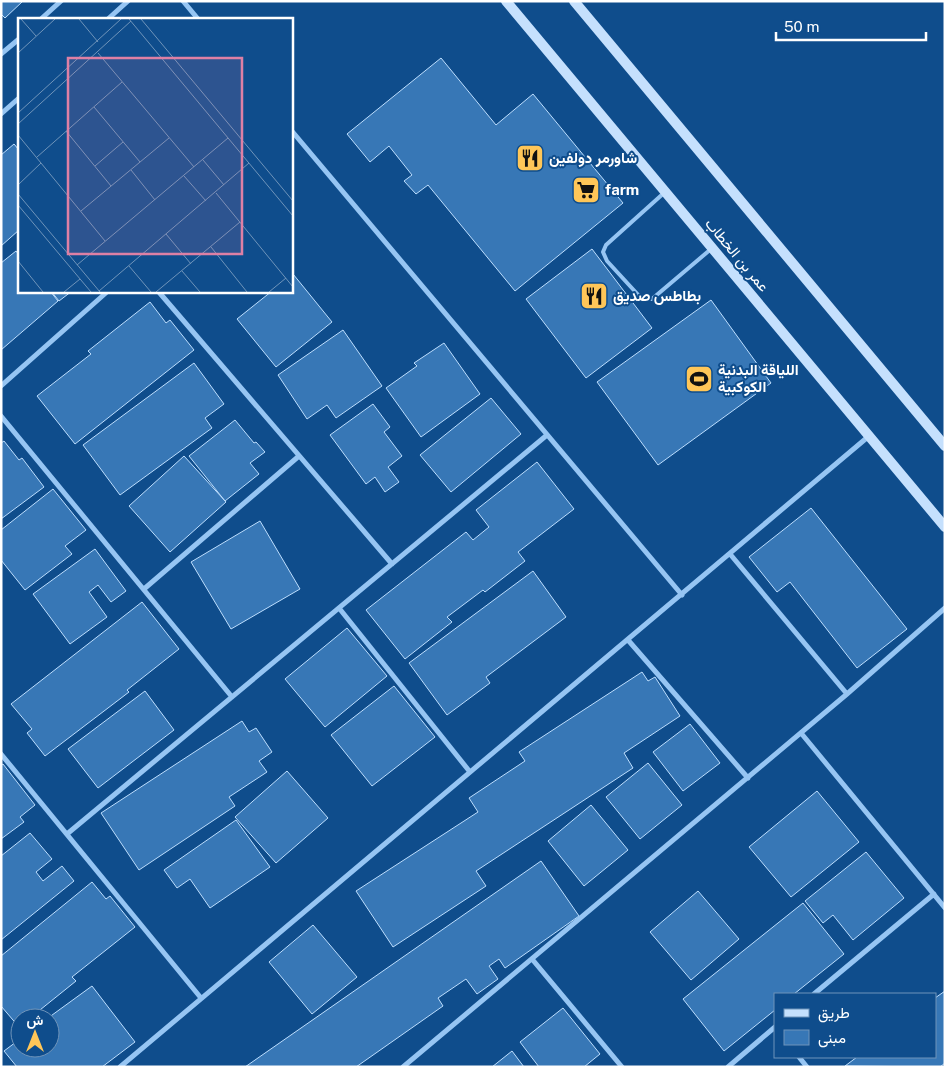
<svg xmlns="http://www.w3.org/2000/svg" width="946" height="1068" viewBox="0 0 946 1068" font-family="'Public Sans',Vazirmatn,sans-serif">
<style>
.building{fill:#3777b6;stroke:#bddefe}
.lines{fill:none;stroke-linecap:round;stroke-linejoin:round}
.lane{stroke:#96c5f3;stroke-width:4}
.street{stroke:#96c5f3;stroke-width:5}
.secondary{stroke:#c5e0fd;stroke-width:10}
.labels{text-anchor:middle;stroke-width:4;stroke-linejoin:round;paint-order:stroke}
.poi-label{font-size:15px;font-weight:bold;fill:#fff;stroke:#0f4d8c;text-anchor:start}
.street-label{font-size:15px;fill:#fff;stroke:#0f4d8c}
.inset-road{fill:none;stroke:#6f94ba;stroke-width:1}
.view{fill:#dd80a5;fill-opacity:0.15;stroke:#dd80a5;stroke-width:2.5}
.inset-edge{fill:none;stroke:#fff;stroke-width:2.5}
</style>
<rect width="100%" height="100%" fill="#0f4d8c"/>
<!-- building -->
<path class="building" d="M1,1h22l-18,17 -4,-4z
M441,58l55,67 37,-31 90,109 -108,88 -87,-106 -12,9 -12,-13 8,-6 -23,-29 -19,16 -23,-28z
M14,144l5,6v80l-18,16v-91z
M592,249l60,79 -66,50 -60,-79z
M16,251l3,4v36h31l8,10 -57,49v-87z
M293,274l39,48 -56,45 -39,-48 35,-28h19v-15z
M51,291h21l-13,10z
M711,300l60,83 -113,82 -61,-83z
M150,302l16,21 4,-3 24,30 -119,94 -38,-48 54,-42 -3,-3z
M343,330l39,56 -46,32 -9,-13 -20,14 -29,-44z
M444,343l36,51 -59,43 -35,-49 31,-22 -3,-3z
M194,363l30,41 -19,14 7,10 -92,67 -37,-50z
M491,398l30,36 -70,58 -31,-37z
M373,404l17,23 -6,5 18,24 -14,11 11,15 -14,10 -10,-15 -9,7 -36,-49z
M235,420l19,23 2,-1 9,10 -15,11 9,11 -34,27 -36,-45z
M4,441l15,19 3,-2 22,29 -43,32v-76z
M184,456l42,46 -56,50 -41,-46z
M537,462l37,47 -56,43 7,9 -40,31 -2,-2 -36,27 5,5 -47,37 -39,-49 100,-78 7,8 16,-13 -13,-17z
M53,489l33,41 -21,16 7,8 -47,36 -24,-30v-30z
M811,508l96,121 -50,39 -67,-86 -13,10 -28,-35z
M260,521l40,68 -69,40 -40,-67z
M95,549l31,42 -15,11 -13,-17 -9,7 18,25 -37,27 -37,-50z
M533,571l33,46 -80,60 4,6 -43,32 -38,-52z
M142,602l37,47 -52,41 2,2 -84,64 -18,-23 5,-4 -21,-25z
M347,628l40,48 -62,51 -40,-48z
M642,672l6,9 7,-4 25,39 -56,37 9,15 -157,103 10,15 -93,61 -37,-56 122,-79 -9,-14 56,-37 -6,-9z
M394,686l41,51 -63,49 -41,-51z
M145,691l29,39 -76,58 -30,-39z
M242,721l7,11 7,-4 16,24 -13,9 8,11 -38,25 6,9 -96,64 -38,-57z
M690,724l30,39 -37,28 -30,-39z
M648,763l34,42 -42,34 -34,-42z
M3,764l32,41 -15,12 4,5 -23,17v-74z
M287,771l41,47 -52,45 -41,-46z
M817,791l42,51 -68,55 -42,-50z
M591,805l37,45 -44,36 -36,-45z
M236,820l34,47 -60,41 -20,-29 -13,9 -13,-18z
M30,833l22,26 -16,13 7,9 19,-15 12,15 -73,59v-84z
M866,852l38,46 -51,42 -20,-25 -10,8 -18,-22z
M541,861l38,55 -74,52 -6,-9 -10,7 9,13 -21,15 -11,-15 -28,19 5,8 -87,61h-111z
M92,882l14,17 4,-3 25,31 -63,50 4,4 -46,37h-10l-1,9 -18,-21v-50z
M698,891l41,48 -48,41 -41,-48z
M803,903l41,51 -50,40h-19v16l-51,41 -41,-52z
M313,925l44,52 -45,37 -43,-52z
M92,986l43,56 -33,25h-85l-13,-16 16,-12v9h30v-30h-2z
M945,991v72l-5,4 -95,-1 12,-9h78v-59z
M563,1008l37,46 -16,13h-45l-19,-25z
M512,1051l12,16h-32z"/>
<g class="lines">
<!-- lane -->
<path class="lane" d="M665,192l-59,53 -3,7 4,9 34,37 11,1 59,-50"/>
<!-- street -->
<path class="street" d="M183,1l15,18
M41,19l20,-18
M108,19l20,-18
M1,54l18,-15
M1,114l18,-16
M291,130l391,465
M158,291l234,273
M1,386l107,-95
M1,416l231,281
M730,554l117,140
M144,589l155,-133
M339,608l131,164
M628,640l120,138
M801,733l144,175
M1,754l200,244
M67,834l480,-399
M532,959l90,108
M814,994l120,-100
M799,1057l8,10
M120,1067l749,-631
M403,1067l444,-373 98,-86
M728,1067l47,-40"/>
<!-- secondary -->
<path class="secondary" d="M506,1l439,526
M574,1l371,445"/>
</g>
<!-- icons -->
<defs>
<g id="restaurant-square" transform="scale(1.4375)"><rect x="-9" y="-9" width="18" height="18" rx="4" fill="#ffc658" stroke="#0f4d8c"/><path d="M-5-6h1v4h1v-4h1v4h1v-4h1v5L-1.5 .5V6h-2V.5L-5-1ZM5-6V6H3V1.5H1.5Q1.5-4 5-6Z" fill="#111"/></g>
<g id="supermarket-square" transform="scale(1.4375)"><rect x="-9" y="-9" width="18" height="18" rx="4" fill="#ffc658" stroke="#0f4d8c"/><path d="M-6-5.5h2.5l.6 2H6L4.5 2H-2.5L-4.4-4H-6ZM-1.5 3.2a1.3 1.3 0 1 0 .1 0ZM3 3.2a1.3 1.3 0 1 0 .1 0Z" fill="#111"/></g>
<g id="stadium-square" transform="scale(1.4375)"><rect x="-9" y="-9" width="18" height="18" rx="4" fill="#ffc658" stroke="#0f4d8c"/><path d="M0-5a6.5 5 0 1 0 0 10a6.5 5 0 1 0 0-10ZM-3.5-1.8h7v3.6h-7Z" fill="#111"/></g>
</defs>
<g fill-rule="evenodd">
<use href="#restaurant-square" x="530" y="158"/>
<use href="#supermarket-square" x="586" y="190"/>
<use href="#restaurant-square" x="594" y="296"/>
<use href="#stadium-square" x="699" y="379"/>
</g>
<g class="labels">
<!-- poi labels -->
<g class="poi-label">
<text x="549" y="163">شاورمر دولفين</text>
<text x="605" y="195">farm</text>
<text x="613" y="301">بطاطس صديق</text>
<text x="718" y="375">اللياقة البدنية<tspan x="718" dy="17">الكوكبية</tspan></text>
</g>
<!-- street labels -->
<g class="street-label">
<text transform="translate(737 255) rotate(50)" y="5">عمر بن الخطاب</text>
</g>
</g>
<!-- overview -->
<g transform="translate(18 18)">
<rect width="275" height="275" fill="#0f4d8c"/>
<path class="inset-road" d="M3,1l15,17M61,1l19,23M111,1l164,197M123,1l152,182M0,35l37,-34M80,35l96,114M76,89l46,55M0,95l103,-94M0,106l113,-103M48,113l45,55M0,117l87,106M19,139l85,-75M185,142l21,25M77,148l28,-24M113,152l24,30M166,158l22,25M0,167l23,-22M198,175l77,94M0,176l82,98M0,187l73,87M63,193l88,-73M148,216l25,30M193,229l36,45M0,243l25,31M59,247l151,-127M111,248l22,26M164,253l18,21M81,273l150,-128M46,274l16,-13M138,274l84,-70M251,274l17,-14"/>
<path class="view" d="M50,40h174v196h-174z"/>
<rect width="275" height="275" class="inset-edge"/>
</g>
<!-- border -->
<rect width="946" height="1068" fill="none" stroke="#ffffff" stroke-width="5"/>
<!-- legend -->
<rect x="774" y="993" width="162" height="65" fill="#0f4d8c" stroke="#6f94ba"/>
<rect x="784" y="1009" width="25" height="8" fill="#c5e0fd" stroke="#6f94ba"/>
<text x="818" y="1018" font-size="15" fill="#ffffff">طريق</text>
<rect x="784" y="1030" width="25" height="15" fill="#3777b6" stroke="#6f94ba"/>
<text x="818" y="1043" font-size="15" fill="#ffffff">مبنى</text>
<!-- north arrow -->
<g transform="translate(35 1033)"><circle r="24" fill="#0f4d8c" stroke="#6f94ba"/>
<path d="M0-4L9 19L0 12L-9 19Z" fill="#ffc658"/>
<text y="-8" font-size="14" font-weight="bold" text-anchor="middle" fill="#ffffff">ش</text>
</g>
<!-- scale -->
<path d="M776 32v8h150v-8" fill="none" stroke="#ffffff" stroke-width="2.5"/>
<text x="784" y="32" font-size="15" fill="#ffffff" stroke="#0f4d8c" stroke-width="4" paint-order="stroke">50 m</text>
</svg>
